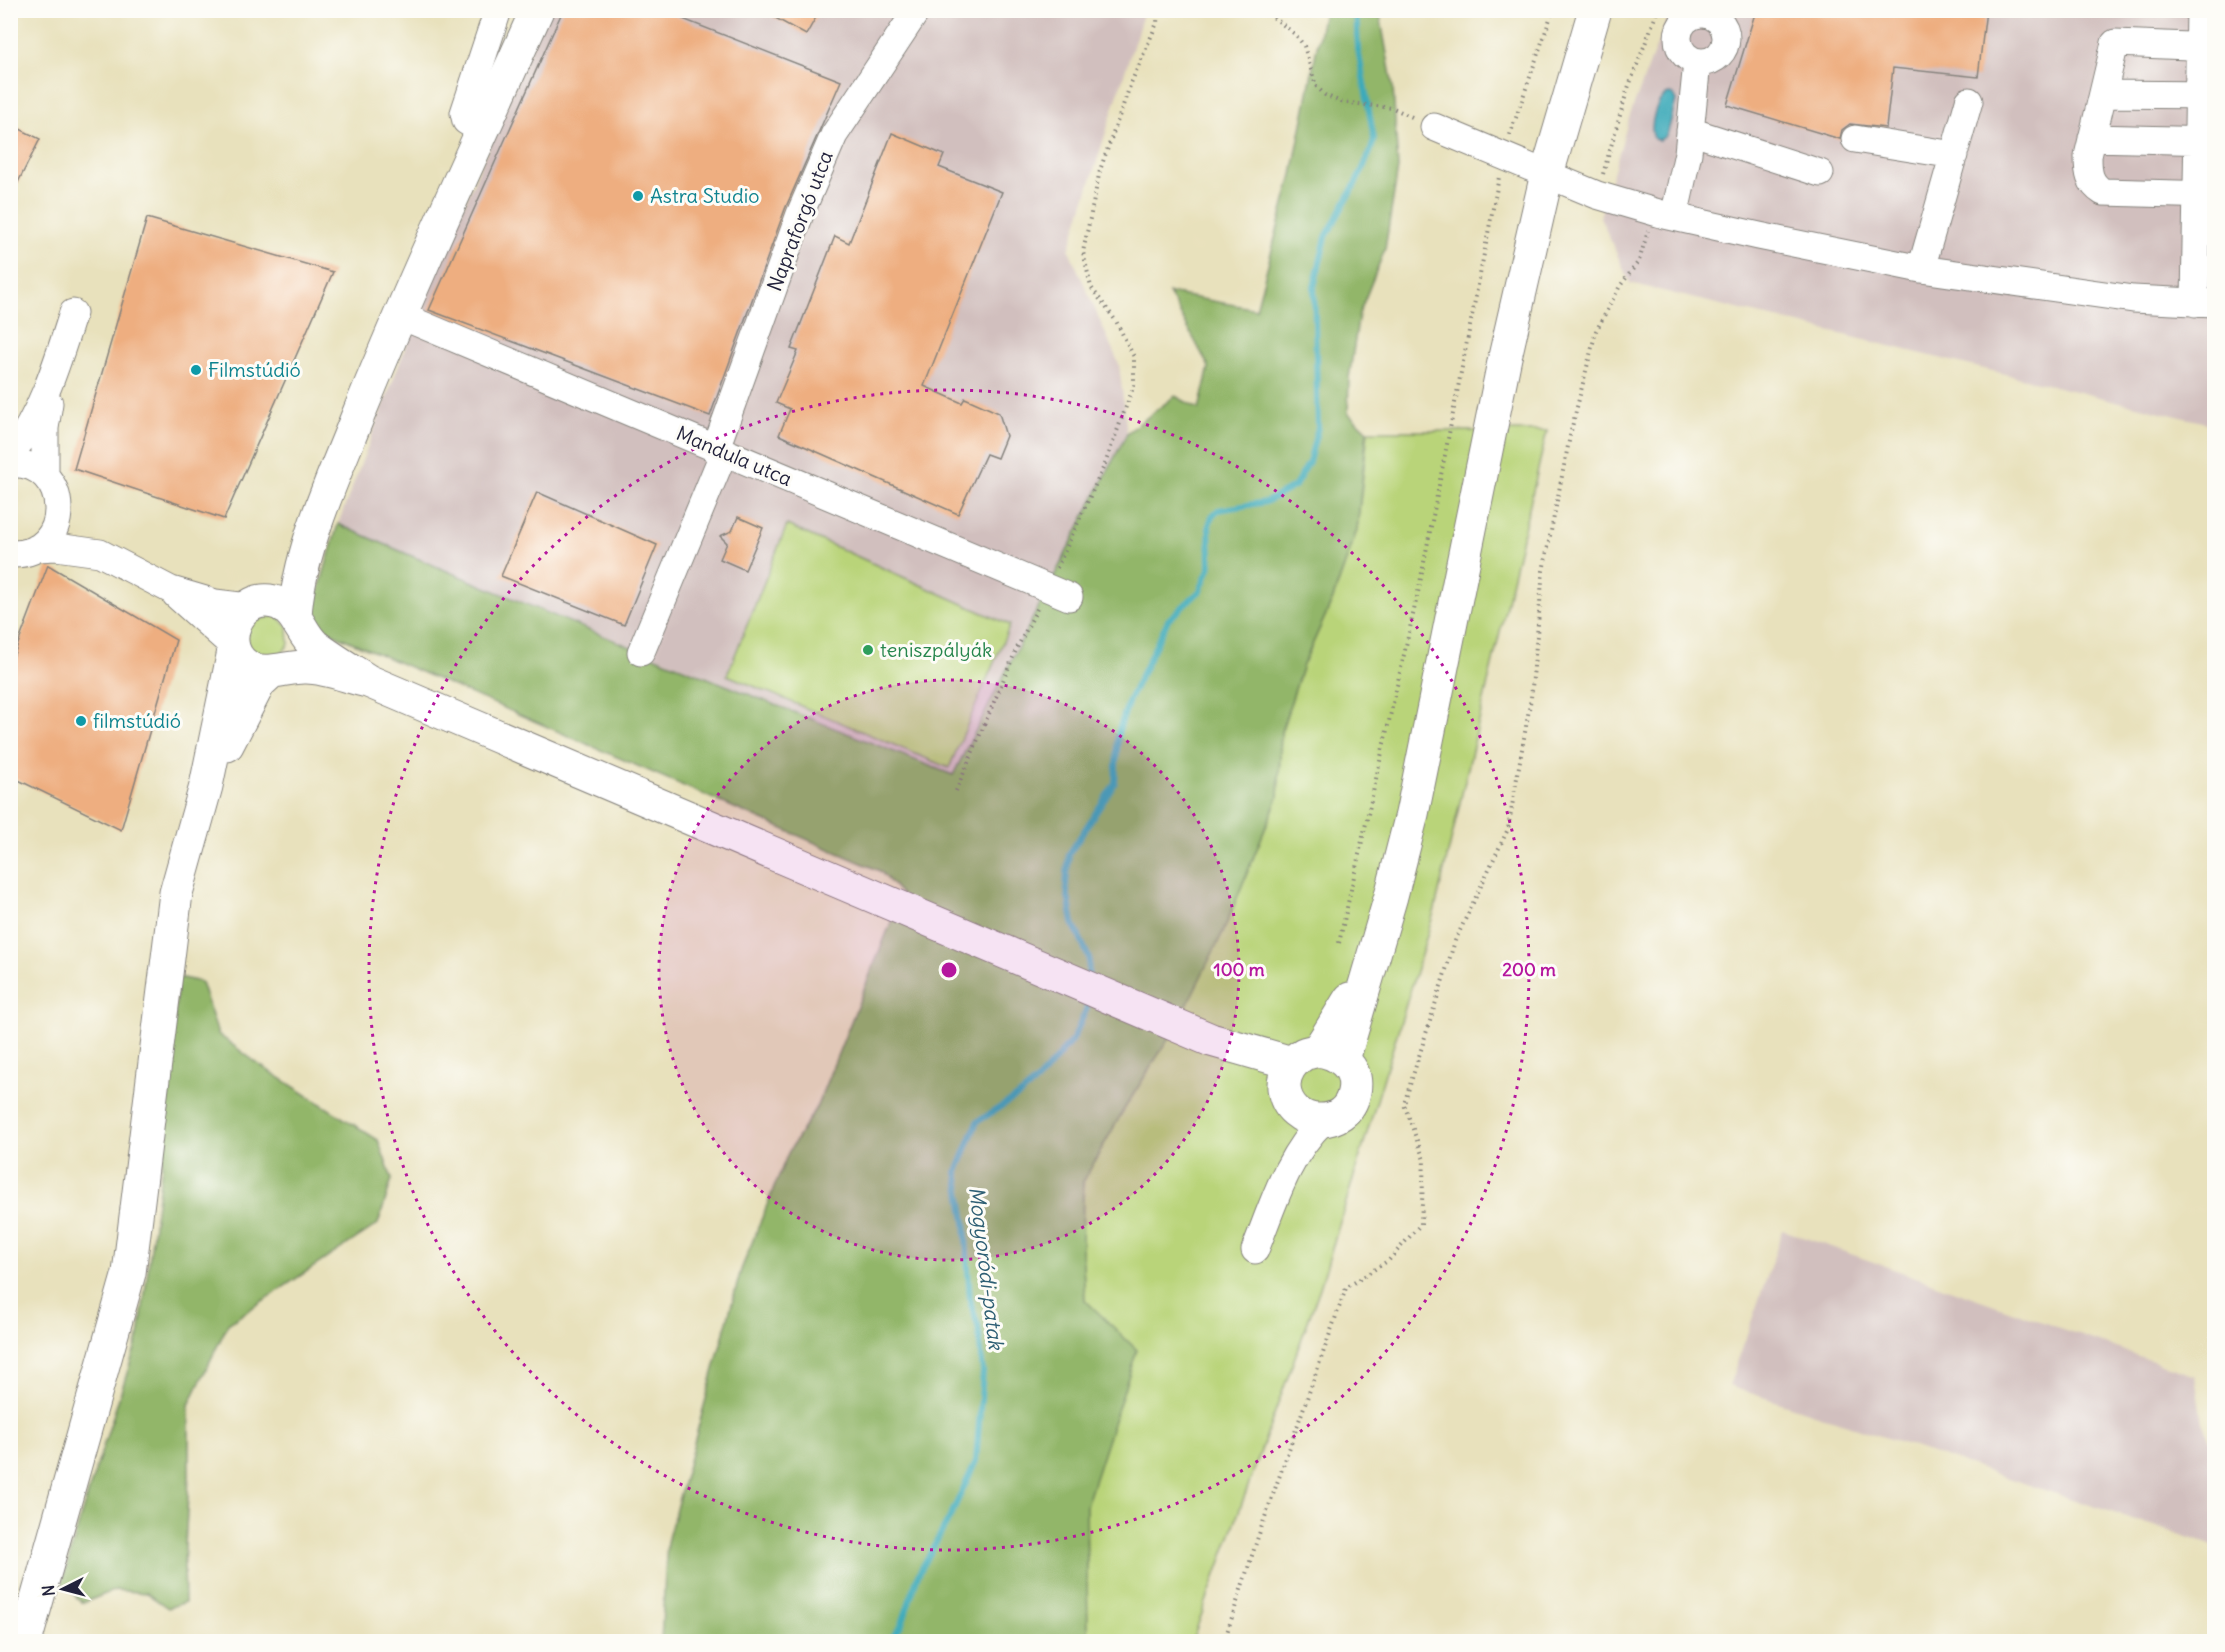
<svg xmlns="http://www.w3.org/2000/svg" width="2225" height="1652" viewBox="0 0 2225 1652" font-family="Delius,sans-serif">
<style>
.industrial{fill:#d1bfbe}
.green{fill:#b9d479;stroke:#6e7b5a;stroke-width:1.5}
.forest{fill:#92b669;stroke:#5a6c52;stroke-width:1.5}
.water{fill:#3caaba;stroke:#2f667a;stroke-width:1.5}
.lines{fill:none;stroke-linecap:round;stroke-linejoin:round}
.stream{stroke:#3caaba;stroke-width:6}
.building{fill:#eeae80}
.minor-casing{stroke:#85827c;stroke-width:29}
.major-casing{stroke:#85827c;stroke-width:35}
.path{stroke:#85827c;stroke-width:4;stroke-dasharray:1.5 4.5;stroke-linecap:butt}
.minor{stroke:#fff;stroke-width:27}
.major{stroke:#fff;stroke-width:33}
.ring{fill:none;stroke:#b5179e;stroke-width:3;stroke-dasharray:3 6}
.culture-dot{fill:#0f9aa8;stroke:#fdfcf7;stroke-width:2}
.leisure-dot{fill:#2e9e5b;stroke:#fdfcf7;stroke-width:2}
.labels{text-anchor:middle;stroke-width:6;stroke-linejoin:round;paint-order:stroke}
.culture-label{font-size:20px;fill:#0d838f;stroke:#fdfcf7;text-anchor:start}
.street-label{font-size:20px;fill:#22223b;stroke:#fdfcf7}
.leisure-label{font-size:20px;fill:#27864d;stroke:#fdfcf7;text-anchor:start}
.water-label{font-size:21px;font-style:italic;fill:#2e5f74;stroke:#fdfcf7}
.centre{fill:#b5179e;stroke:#fdfcf7;stroke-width:3}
.ring-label{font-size:18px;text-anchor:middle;font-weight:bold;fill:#b5179e;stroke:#fdfcf7;stroke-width:6;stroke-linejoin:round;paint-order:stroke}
</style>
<rect width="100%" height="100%" fill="#fdfcf7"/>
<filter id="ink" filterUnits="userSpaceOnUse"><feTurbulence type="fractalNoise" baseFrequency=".0167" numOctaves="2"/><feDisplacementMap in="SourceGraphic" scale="12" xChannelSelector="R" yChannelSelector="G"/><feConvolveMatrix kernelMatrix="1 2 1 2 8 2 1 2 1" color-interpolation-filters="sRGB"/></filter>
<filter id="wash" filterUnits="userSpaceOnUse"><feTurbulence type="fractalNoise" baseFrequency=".008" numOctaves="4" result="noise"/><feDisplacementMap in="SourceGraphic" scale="24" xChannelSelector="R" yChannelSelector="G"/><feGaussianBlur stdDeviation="1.35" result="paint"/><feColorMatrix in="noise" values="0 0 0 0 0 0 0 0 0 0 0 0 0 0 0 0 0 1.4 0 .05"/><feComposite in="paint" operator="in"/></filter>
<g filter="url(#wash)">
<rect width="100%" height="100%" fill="#e8e1bc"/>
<!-- industrial -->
<path class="industrial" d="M547,11h597l-75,239 50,114 8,69 -174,342 -477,-191 -138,-60 88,-230z
M1670,11h544v414l-584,-142 -30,-66 30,-102z
M1783,1230l412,146 7,46 12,27v97l-485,-160z"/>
<!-- green -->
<path class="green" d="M1368,431h179l-112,478 -115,379 -128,353h-104l-2,-135 50,-156 -51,-50 -3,-51 1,-67 140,-250 55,-135 3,-65 22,-67 29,-64 25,-71z
M787,525l223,100 -61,143 -222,-93z
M277,615l11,12 1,17 -10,13 -16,3 -15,-7 -1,-31z"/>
<!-- forest -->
<path class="forest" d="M1324,11h58l-2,4 13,72 5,81 -13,81 -26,65 -10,64 -1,35 19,18 -10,99 -25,71 -29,64 -22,67 -3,65 -55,135 -47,95 -53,84 -40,71 -1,67 3,51 52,50 -51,156 2,135h-427l6,-99 74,-272 47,-117 29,-47 85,-211 -22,-24 -547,-237 -22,-17 27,-93c203,89 409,170 615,251l174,-342 48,-37 24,13 10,-42 -40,-74 87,16 36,-134z
M178,977l23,5 17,52 43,32 117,74 14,39 -14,45 -150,100 -39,81v72l-5,87 1,38 -17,6 -22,-15 -31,-3 -32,13 -21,-20 20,-71 57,-176 23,-170z"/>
<!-- water -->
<path class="water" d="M1669,94l4,1 3,5 -8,32 -3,5 -6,3 -5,-1c-5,-12 1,-41 15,-45z"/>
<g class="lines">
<!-- stream -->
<path class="stream" d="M1088,977l1,-19 -16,-35 -7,-38 3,-31 46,-71 3,-50 11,-33 39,-80 32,-29 10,-25 -1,-41 3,-9 6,-6 48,-8 29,-16 14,-24 9,-35 -4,-140 12,-50 34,-62 11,-25 3,-11 -16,-90 -2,-39
M889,1642l13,-18 16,-49 32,-58 26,-56 7,-89 -5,-46 -8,-25 -5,-79 -8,-50 20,-50 44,-28 17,-14 35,-41 14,-31v-9"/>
</g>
<g id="blocks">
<!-- building -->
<path class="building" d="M563,10h97l181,71 -56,128 -75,207 -281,-106z
M761,10h59l-14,25z
M1756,10h230l-8,67 -85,-9 -7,60 -36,-4 -8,6 -2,9 -113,-34z
M10,124l30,15 -30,59z
M892,133l52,22 -5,12 63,25 -78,194 38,17 3,-5 34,15 7,23 -9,22 -11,-4 -28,60 -179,-79 11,-26 -14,-6 22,-52 -7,-2 44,-113 14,7z
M147,218l186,54 -109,247 -150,-50z
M537,492l120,53 -33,80 -123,-49z
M738,517l25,11 -18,42 -25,-11 7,-16 -7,-7 12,-5z
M48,565l128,75 -55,190 -111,-54v-111z"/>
</g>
</g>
<g filter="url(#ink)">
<use href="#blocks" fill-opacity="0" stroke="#85827c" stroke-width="1.5"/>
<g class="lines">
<!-- minor casing -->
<g class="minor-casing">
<path id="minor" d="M1678 38a24 24 0 1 1 48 0a24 24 0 1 1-48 0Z
M2214,47l-99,-4 -27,113c0,17 1,27 15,36l111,3
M2103,94l111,1
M1434,127l163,68 68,20 94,21 162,33 212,30 81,4
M483,131l-17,-10 -2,-8 34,-103
M1690,131l130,42
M2092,138l122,3
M1855,139l99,16
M1674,217l14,-64 9,-91
M1921,269l48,-168
M2195,303l5,-293
M399,315l670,282
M716,448l84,-234 34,-79 83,-125
M10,456c32,-43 47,-92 63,-143
M10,464c62,-5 66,93 0,90
M45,476v-48l4,-25
M37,548l19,-1 44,6 71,37 44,13 33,4
M176,595l57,51
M641,652l83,-200
M1255,1250c18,-45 32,-95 68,-129"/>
</g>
<!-- major casing -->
<g class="major-casing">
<path id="major" d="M295,616c4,-66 38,-137 62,-198 56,-138 119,-272 180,-408
M368,681c-17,-11 -36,-22 -53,-35 -14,-12 -17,-33 -35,-42 -41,-18 -69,47 -28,65 17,7 36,-3 54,-2 20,0 43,10 62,14l843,359 81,23
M227,745l32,-62 13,-12
M1317,1050c22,2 42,18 37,42 -7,40 -66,36 -70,-4 -1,-14 8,-28 20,-34 4,-2 10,-2 13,-4 6,-5 27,-42 33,-51
M1343,1060l48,-164 21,-82 93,-457 42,-183 48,-164
M25,1642l104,-369 47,-380 30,-107 28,-135"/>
</g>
<!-- path -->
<path class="path" d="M1264,10l32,25 8,11 12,40 9,9 16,7 52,6 21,10
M1510,135l43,-125
M1603,174l24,-83 31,-81
M1057,568l48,-104 29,-79v-28l-18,-36 -25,-34 -8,-35 17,-82 31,-87 26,-60 1,-13
M956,791l61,-143 21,-41
M1339,943l80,-355 80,-411
M1224,1642l34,-105 88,-249 43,-28 32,-36 3,-64 -20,-56 51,-163 53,-112 23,-131 12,-127 28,-140 25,-100 24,-45 19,-25 9,-30"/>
<!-- minor -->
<use href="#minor" class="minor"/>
<!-- major -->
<use href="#major" class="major"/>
</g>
</g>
<!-- distance rings -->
<circle cx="949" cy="970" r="290" fill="#b5179e" fill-opacity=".12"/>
<g class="ring">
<circle cx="949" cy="970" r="290"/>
<circle cx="949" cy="970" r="580"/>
</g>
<!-- markers -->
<g class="culture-dot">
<circle cx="638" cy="196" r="6"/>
<circle cx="196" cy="370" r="6"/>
<circle cx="81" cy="721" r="6"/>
</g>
<circle class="leisure-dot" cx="868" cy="650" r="6"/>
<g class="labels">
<!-- culture labels -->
<g class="culture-label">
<text x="650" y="203">Astra Studio</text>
<text x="208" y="377">Filmstúdió</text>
<text x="93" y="728">filmstúdió</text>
</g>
<!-- street labels -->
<g class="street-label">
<text transform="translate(800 221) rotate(-69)" y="7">Napraforgó utca</text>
<text transform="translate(734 456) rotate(23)" y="7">Mandula utca</text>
</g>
<!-- leisure labels -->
<g class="leisure-label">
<text x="880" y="657">teniszpályák</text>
</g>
<!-- water labels -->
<g class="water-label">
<text transform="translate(986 1268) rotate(83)" y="7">Mogyoródi-patak</text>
</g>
</g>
<circle cx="949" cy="970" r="9" class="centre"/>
<g class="ring-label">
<text x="1239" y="976">100 m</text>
<text x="1529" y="976">200 m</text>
</g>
<!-- margin -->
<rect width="2225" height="1652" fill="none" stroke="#fdfcf7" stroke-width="36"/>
<!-- north arrow -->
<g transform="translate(63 1589) rotate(264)" stroke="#fdfcf7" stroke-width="4.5" paint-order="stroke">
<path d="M0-4.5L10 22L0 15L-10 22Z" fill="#22223b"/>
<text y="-9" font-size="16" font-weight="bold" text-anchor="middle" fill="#22223b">N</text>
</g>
</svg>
